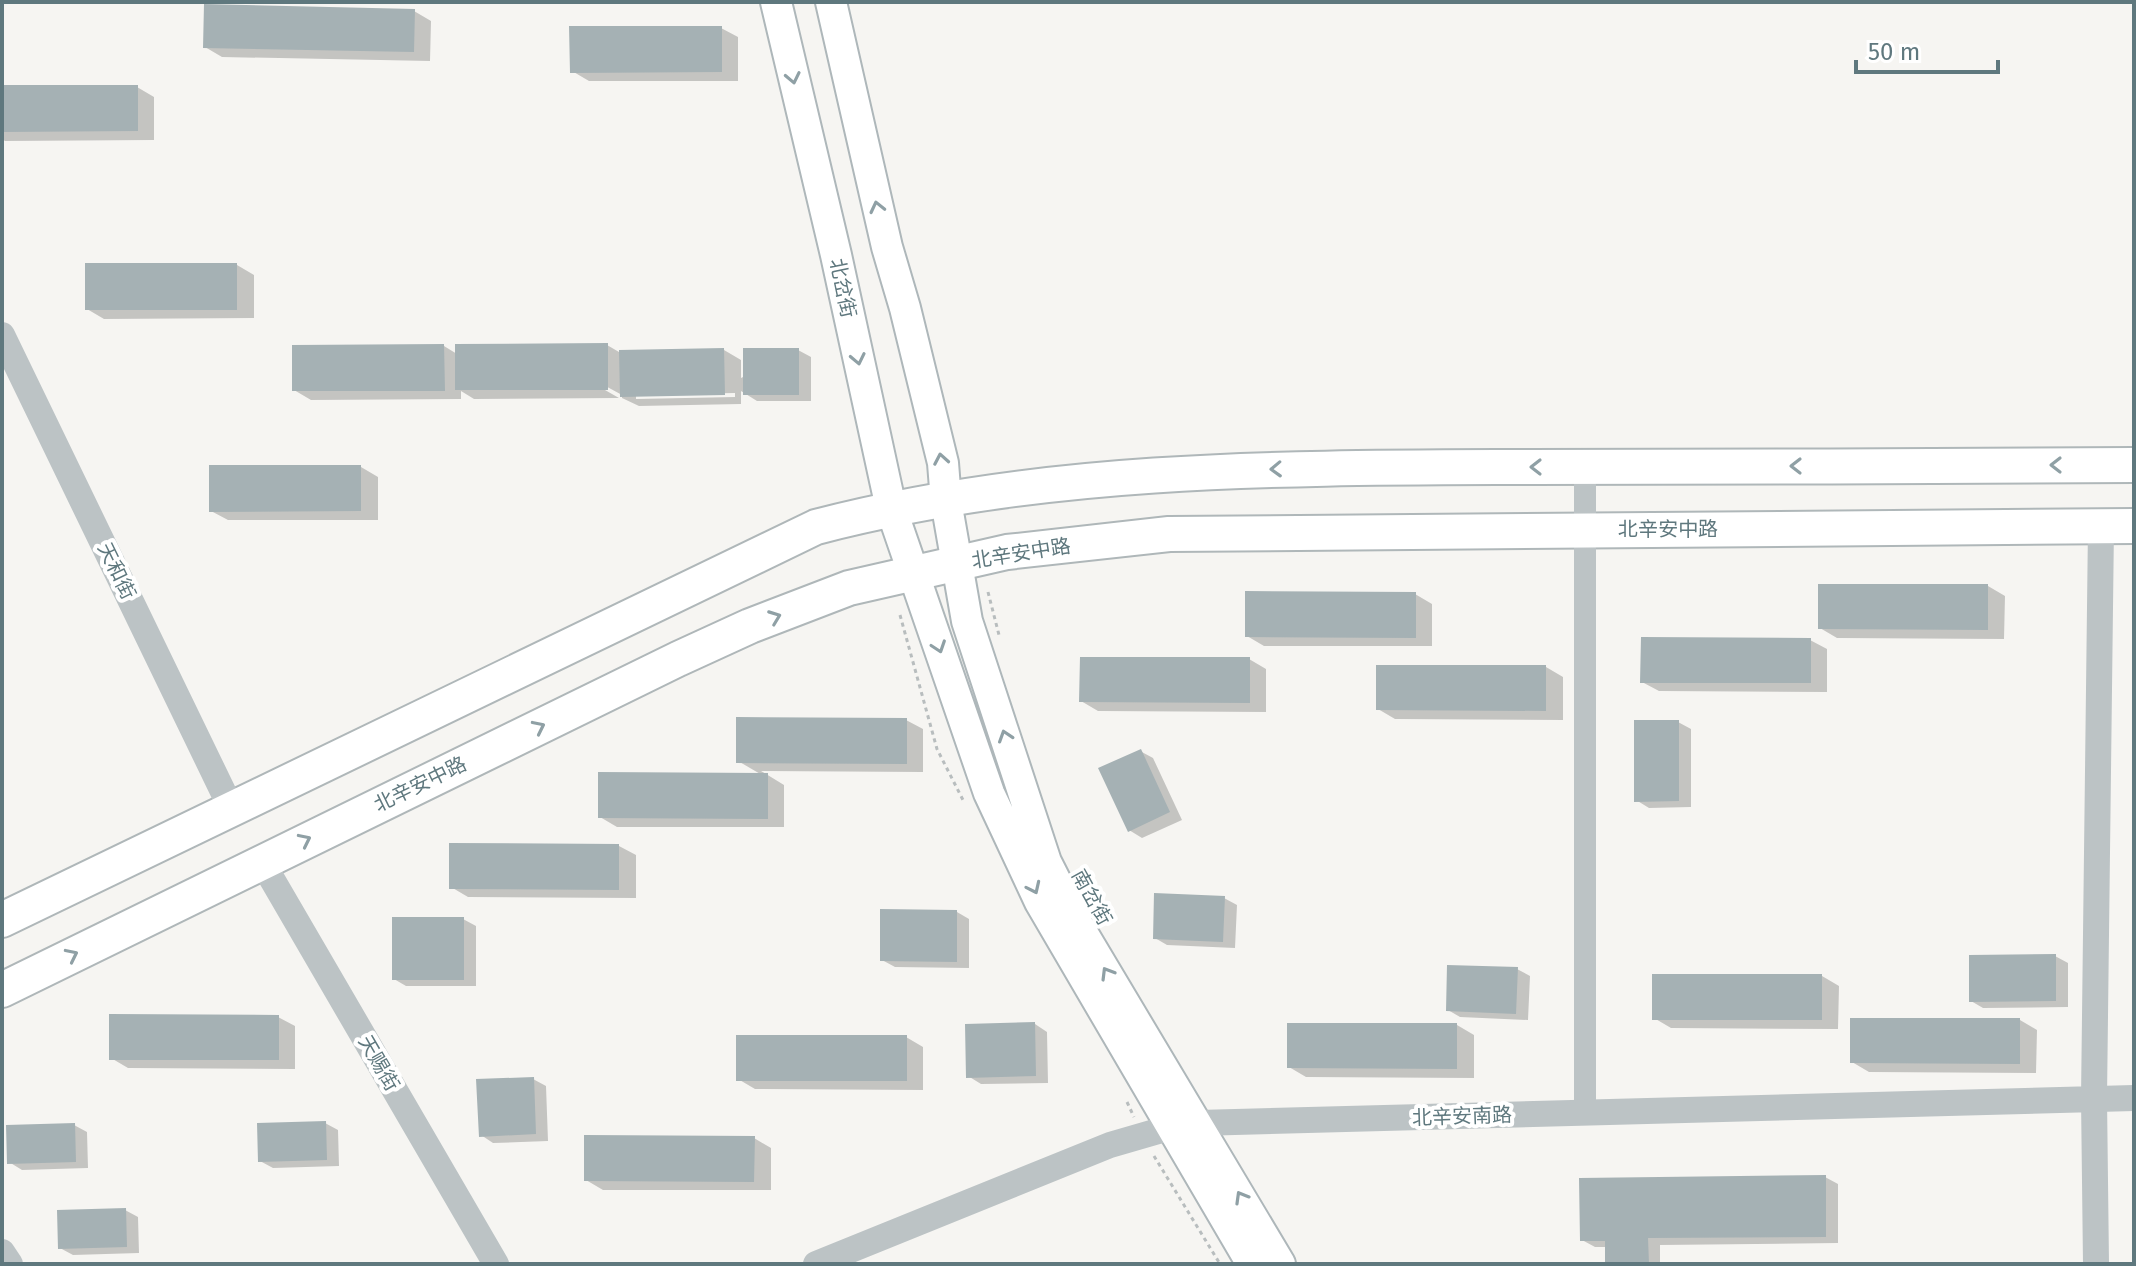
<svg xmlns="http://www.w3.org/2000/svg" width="2136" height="1266" viewBox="0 0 2136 1266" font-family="'Fira Sans','Noto Sans SC',sans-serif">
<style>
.shadow{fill:#0003;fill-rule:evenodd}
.building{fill:#a5b1b4}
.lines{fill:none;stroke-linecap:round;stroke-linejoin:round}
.secondary-casing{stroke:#aeb7ba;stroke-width:34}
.primary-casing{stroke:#afb7b9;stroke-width:38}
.path{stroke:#b8bdbe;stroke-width:3;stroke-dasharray:4 4;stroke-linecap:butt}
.minor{stroke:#bcc3c5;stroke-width:22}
.tertiary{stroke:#bcc3c5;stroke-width:26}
.secondary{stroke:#fff;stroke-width:30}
.primary{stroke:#fff;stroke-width:34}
.oneway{stroke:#8fa0a5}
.labels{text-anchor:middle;stroke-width:8;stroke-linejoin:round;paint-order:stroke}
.street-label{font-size:20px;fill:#5f787e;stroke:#fff}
</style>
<rect width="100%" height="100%" fill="#f6f5f2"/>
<!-- shadow -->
<path class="shadow" d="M462,2h153v2h-149z
M414,11l17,10 -1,40 -208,-4 -17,-10z
M721,28l17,9v44h-149l-17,-10z
M2,87h135l17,10v43l-149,1 -3,-2z
M237,265l17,10v43l-150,1 -17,-10z
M607,345l12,7 105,-2 17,10v18l57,-28 13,7v44h-54l-16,-10v13l-102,2 -17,-8v-3l-22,-12 -2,3 21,12 -145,1 -13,-8v8l-150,1 -17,-10 150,-44 13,8zM735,393v4l-99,2v-4z
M361,467l17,10v43h-150l-17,-9z
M1988,586l17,10 -1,43 -167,-1 -17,-10z
M1415,594l17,10v42h-168l-17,-10z
M1810,640l17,9v43l-168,-1 -17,-9z
M1249,659l17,10v43l-168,-1 -17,-10z
M1546,667l17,10v43l-168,-1 -17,-10z
M906,720l17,9v43l-162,-1 23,14v42h-167l-17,-10 162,-42 -24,-14z
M1678,722l13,7v78l-42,1 -13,-8z
M1140,751l13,7 29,62 -40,18 -13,-8z
M619,846l17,9v43l-168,-1 -17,-10z
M1224,898l13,7 -2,43 -68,-3 -12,-7z
M957,912l12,7v49l-74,-1 -13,-7z
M463,919l13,7v60h-70l-12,-7z
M2055,956l13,7v44l-85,1 -12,-7z
M1517,969l13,7 -2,44 -68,-3 -12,-7z
M1822,976l17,10 -1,43 -167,-1 -17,-10z
M278,1017l17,9v43l-167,-1 -17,-10z
M2020,1020l17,10 -1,43 -167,-1 -17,-10z
M1035,1024l12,8 1,51 -67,1 -13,-8z
M1457,1025l17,10v43l-168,-1 -17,-10z
M906,1037l17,10v43l-168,-1 -17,-10z
M533,1079l13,7 2,55 -55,2 -12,-8z
M325,1123l13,7 1,36 -66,2 -13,-7z
M74,1125l13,7 1,36 -66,2 -13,-8z
M754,1138l17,10v42h-168l-17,-10z
M1825,1177l13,7v59l-178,2v19h-53v-17h-12l-13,-7z
M125,1210l13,7 1,36 -66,2 -13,-7z"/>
<!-- building -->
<path class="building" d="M204,4l211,5 -1,43 -211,-4z
M569,26h153v46l-152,1z
M2,85h136v46l-136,1z
M85,263h152v47h-152z
M608,343v47h-153v-46z
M444,344l1,47h-153v-46z
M724,348l1,47 -105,2 -1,-47z
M743,348h56v47h-56z
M209,465h152v46l-152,1z
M1818,584h170v46l-170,-1z
M1245,591l171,1v46l-171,-1z
M1641,637l170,1v45h-171z
M1080,657h170v46l-171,-1z
M1376,665h170v46l-170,-1z
M736,717l171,1v46l-171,-1z
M1634,720h45v81l-45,1z
M1141,749l29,63 -42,20 -30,-64z
M598,772l170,1v46l-170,-1z
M449,843l170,1v46l-170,-1z
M1154,893l71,3 -2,46 -70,-3z
M880,909l77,1v52l-77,-1z
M392,917h72v63h-72z
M2056,954v47l-87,1v-47z
M1447,965l71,2 -2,47 -70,-3z
M1652,974h170v46h-170z
M109,1014l170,1v45h-170z
M1850,1018h170v46l-170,-1z
M1035,1022l1,54 -70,2 -1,-54z
M1287,1023h170v46l-170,-1z
M736,1035h171v46h-171z
M534,1077l2,57 -57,3 -3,-58z
M326,1121l1,39 -69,2 -1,-39z
M75,1123l1,39 -69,2 -1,-39z
M584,1135l171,1 -1,46 -170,-1z
M1826,1175v62l-178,1 1,26h-44v-23h-25l-1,-63z
M126,1208l1,39 -69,2 -1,-39z"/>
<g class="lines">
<!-- secondary casing -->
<g class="secondary-casing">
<path id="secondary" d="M776,2l60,253 55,253 98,285 51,109 212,362
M831,2l56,245 18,61 38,155 3,38 21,120 79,241 34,67 200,335"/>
</g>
<!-- primary casing -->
<g class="primary-casing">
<path id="primary" d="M2,920l814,-393c233,-61 475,-59 713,-60 202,0 403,-1 605,-2
M2,990l676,-331 72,-33 99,-38 158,-36 162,-18 965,-8"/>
</g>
<!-- path -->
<path class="path" d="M988,592l11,43
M900,615l37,134 26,51
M1127,1102l7,15
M1154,1156l66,108"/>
<!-- minor -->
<path class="minor" d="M1585,1113v-646"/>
<!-- tertiary -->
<path class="tertiary" d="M2,335l229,473
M262,862l234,402
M2,1252l8,12
M816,1264l294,-119 62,-18 26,-4 936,-25
M2096,1264l-2,-166 7,-572"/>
<!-- secondary -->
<use href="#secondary" class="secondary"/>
<!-- primary -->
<use href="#primary" class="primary"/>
</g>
<!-- one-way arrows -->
<defs><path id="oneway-chevron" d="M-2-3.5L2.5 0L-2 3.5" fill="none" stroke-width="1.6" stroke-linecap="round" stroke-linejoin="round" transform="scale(2)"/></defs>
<g class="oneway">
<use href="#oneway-chevron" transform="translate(793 78) rotate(78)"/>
<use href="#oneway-chevron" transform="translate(877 207) rotate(-103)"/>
<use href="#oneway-chevron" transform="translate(858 359) rotate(78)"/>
<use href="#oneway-chevron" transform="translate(941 459) rotate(-100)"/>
<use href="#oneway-chevron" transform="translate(2056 465) rotate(180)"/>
<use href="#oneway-chevron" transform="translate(1796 466) rotate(180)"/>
<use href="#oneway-chevron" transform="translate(1536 467) rotate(180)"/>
<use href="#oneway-chevron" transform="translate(1276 469) rotate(178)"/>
<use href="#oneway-chevron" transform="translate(775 617) rotate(-21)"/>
<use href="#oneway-chevron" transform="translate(939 647) rotate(71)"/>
<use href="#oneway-chevron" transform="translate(539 727) rotate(-26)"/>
<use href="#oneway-chevron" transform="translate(1005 736) rotate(-108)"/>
<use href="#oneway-chevron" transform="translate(305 840) rotate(-26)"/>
<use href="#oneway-chevron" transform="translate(1034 888) rotate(65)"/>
<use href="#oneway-chevron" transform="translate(72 955) rotate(-26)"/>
<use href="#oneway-chevron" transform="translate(1107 973) rotate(-121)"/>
<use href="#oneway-chevron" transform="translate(1241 1197) rotate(-120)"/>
</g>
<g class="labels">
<!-- street labels -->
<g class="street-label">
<text transform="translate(843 288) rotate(78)" y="7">北岔街</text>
<text x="1668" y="536">北辛安中路</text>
<text transform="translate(1021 553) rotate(-9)" y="7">北辛安中路</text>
<text transform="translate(117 571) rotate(64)" y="7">天和街</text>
<text transform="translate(420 784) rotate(-26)" y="7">北辛安中路</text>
<text transform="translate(1092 897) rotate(61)" y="7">南岔街</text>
<text transform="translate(379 1063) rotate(60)" y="7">天赐街</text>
<text transform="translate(1462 1116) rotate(-2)" y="7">北辛安南路</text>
</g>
</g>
<!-- border -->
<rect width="2136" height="1266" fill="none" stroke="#5f787e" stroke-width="8"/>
<!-- scale -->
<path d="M1856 60v12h142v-12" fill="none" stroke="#5f787e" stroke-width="4"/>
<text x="1868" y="60" font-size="24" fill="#5f787e" stroke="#ffffff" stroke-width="6" paint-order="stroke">50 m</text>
</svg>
